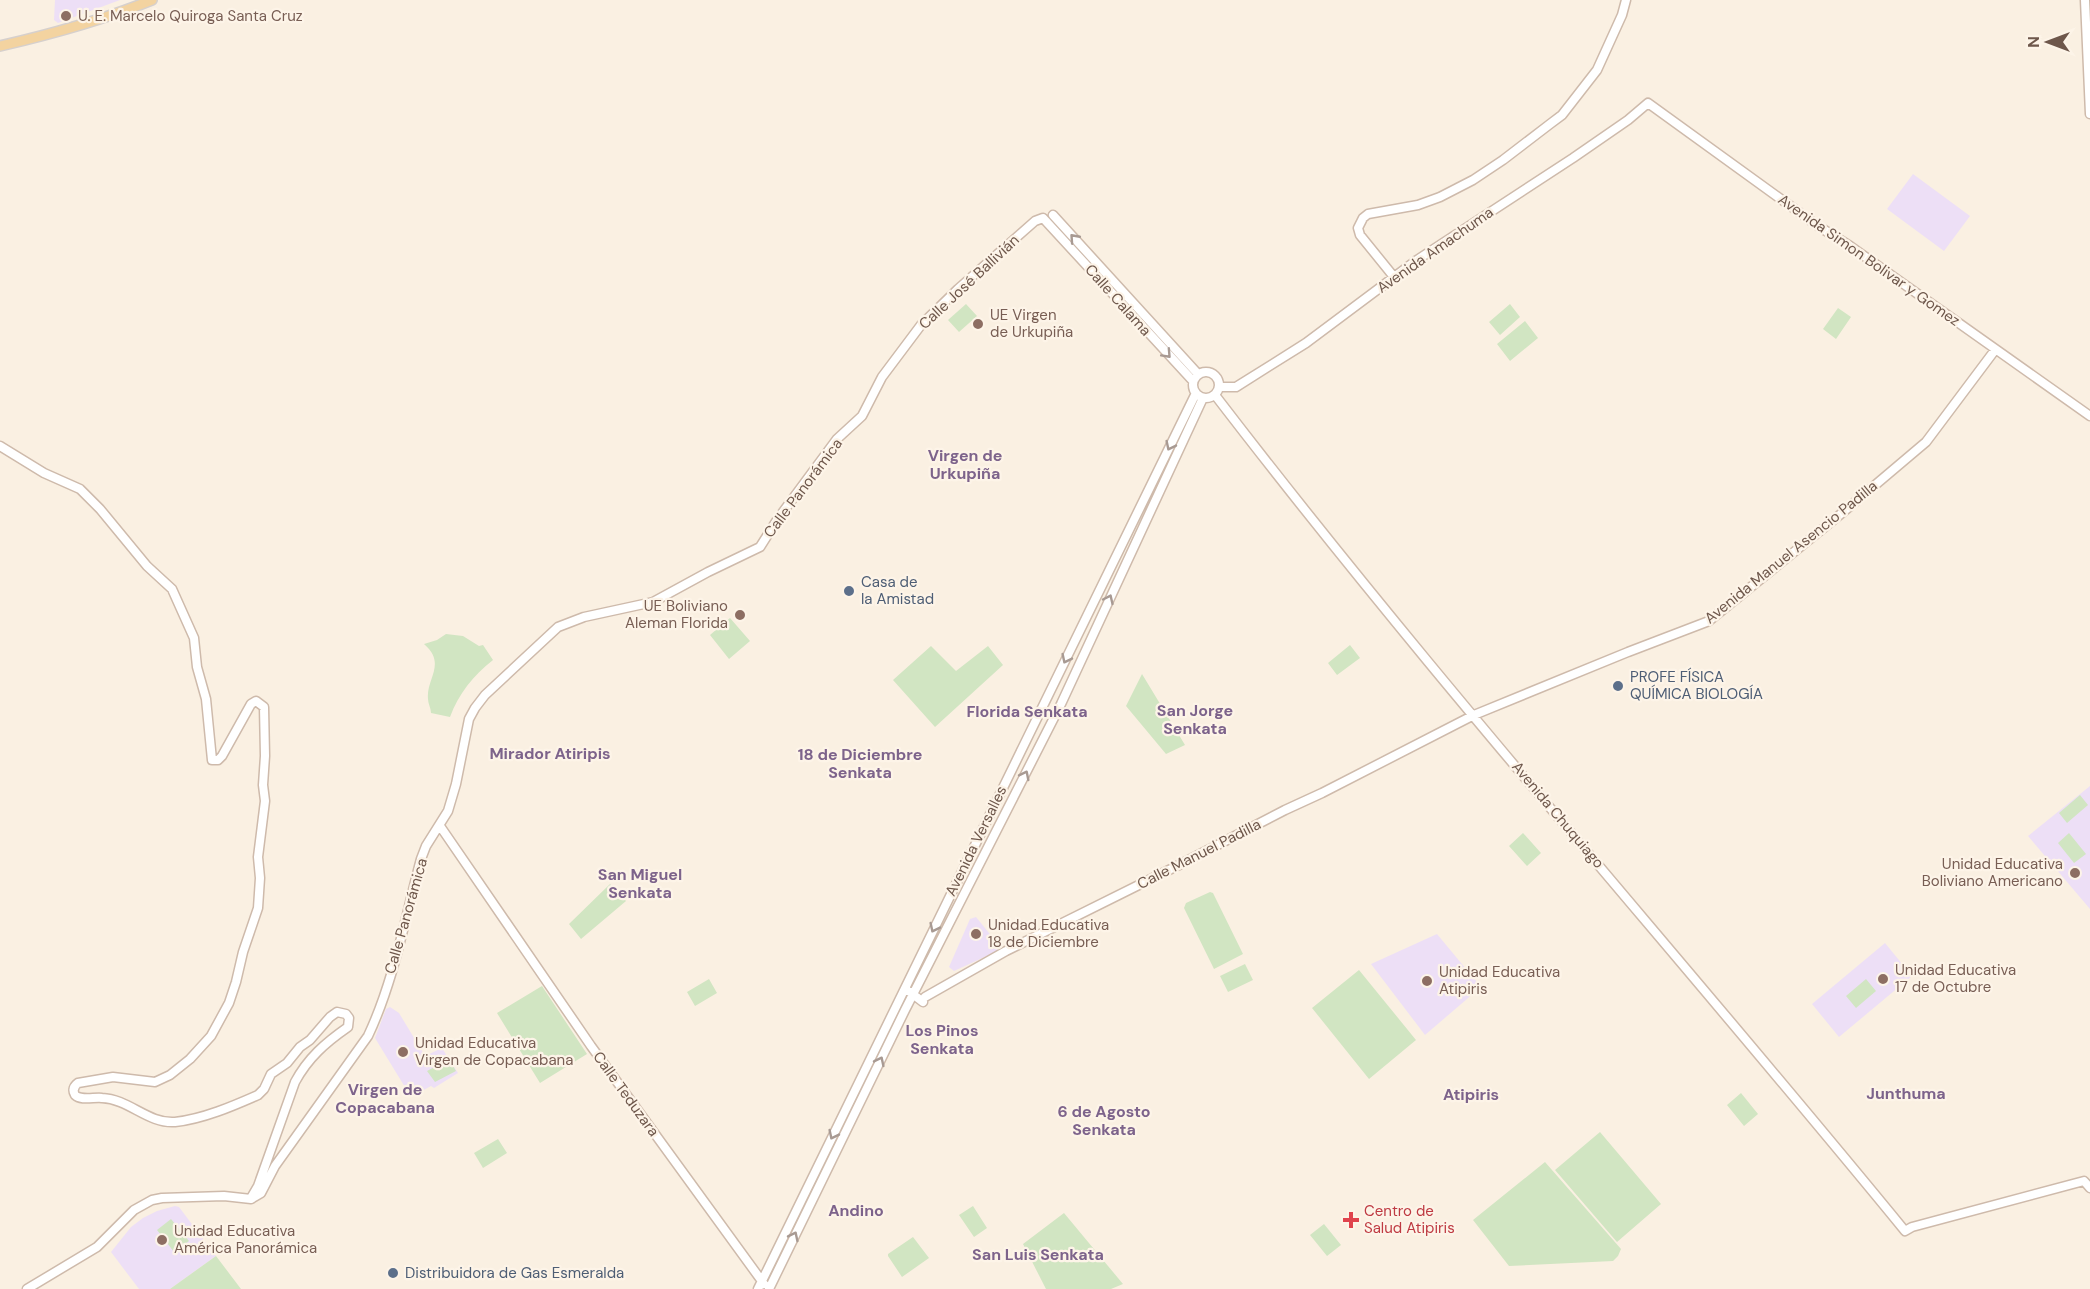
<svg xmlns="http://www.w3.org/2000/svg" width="2090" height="1289" viewBox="0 0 2090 1289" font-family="'DM Sans',sans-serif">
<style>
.education{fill:#eddff6}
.green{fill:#d1e5c2}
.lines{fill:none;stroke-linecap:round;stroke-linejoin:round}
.secondary-casing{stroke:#cebaab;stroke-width:11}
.primary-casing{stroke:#d6d0cd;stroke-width:12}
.secondary{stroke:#fff;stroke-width:8}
.primary{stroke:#f3d3a0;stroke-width:9}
.oneway{stroke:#a89a93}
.education-dot{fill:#8d6e63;stroke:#fdf4e8;stroke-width:2}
.service-dot{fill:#5c6f8a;stroke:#fdf4e8;stroke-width:2}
.health-dot{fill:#e0444e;stroke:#fdf4e8;stroke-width:2}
.labels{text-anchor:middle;stroke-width:4.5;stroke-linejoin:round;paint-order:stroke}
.education-label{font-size:15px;fill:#785e54;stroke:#fdf4e8;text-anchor:start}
.street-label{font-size:15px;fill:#6e574b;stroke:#fdf4e8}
.service-label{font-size:15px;fill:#4e5e75;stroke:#fdf4e8;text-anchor:start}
.health-label{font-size:15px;fill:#be3a42;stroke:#fdf4e8;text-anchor:start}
.neighbourhood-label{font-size:16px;font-weight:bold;fill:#7d638b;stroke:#fdf4e8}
</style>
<rect width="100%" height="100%" fill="#faf0e2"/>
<!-- education -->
<path class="education" d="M55,0h65l-62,23 -4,-3z
M1913,174l57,42 -26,35 -57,-42z
M2090,786v123l-62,-73z
M976,917l26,32 -48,22 -5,-4 21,-48z
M1437,934l44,53 -56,48 -54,-71z
M1885,943l27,33 -73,61 -27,-33z
M390,1007l9,6 26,43 17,-8 16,25 -24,15 -3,-2 -20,11 -36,-59 11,-29z
M175,1206l4,1 37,49 -46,33h-31l-28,-37 20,-25 12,-9 14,-7z"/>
<!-- green -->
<path class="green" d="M966,304l11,12 -18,16 -11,-12z
M1510,304l10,13 -20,18 -11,-13z
M1838,308l13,9 -15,22 -13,-10z
M1525,321l13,17 -28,23 -13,-17z
M730,618l20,23 -21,18 -19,-24z
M446,634l17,2 16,10 4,-1 10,15c-20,16 -34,33 -43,57l-19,-4c0,-5 -3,-9 -3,-14 -2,-21 19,-35 -4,-55l13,-4z
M1350,645l10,13 -23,17 -9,-12z
M931,646l25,25 32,-25 15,19 -68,62 -42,-47z
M1142,674l43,71 -19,9 -40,-48z
M2080,795l8,10 -21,18 -8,-10z
M1523,833l18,20 -14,13 -18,-20z
M2069,833l17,21 -12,9 -16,-20z
M610,884l16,17 -45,38 -12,-15z
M1210,892l3,1 30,61 -29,15 -30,-61 2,-5z
M1245,964l8,16 -25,12 -8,-16z
M1359,970l57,70 -47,39 -57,-71z
M709,979l8,14 -22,13 -8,-14z
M1866,979l10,12 -20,17 -10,-12z
M542,986l45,68 -47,29 -43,-70z
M449,1059l7,12 -21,11 -8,-11z
M1741,1093l17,21 -14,12 -17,-21z
M1600,1132l61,72 -44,38 -62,-72z
M498,1139l9,14 -24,15 -9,-15z
M1545,1162l76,87 -3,7 -5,5 -104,5 -36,-46z
M973,1206l14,22 -13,9 -15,-22z
M1064,1213l54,65 5,6 -12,5h-65l-23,-45z
M171,1219l18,22 -15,11 -17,-22z
M1324,1224l17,21 -14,11 -17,-21z
M913,1237l16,21 -27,19 -14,-21v-2z
M216,1256l25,33h-71z"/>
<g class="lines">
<!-- secondary casing -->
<g class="secondary-casing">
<path id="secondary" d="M2085,0l5,114
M1053,215l145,159
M1394,277l-34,-42 -2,-7 5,-10 5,-4 50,-9 22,-8 33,-17 30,-20 47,-36 12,-9 35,-45 25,-55 4,-15
M1193 385a13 13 0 1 1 26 0a13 13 0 1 1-26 0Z
M1219,387h17l70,-44 111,-83 156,-102 55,-38 20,-17 170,123 32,20 240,170
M1215,395c220,287 461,556 690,836l7,-4 172,-46 6,7
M0,446l44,27 36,16 20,20 47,57 25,23 22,49 3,29 9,32 6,61h6l4,-4 29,-52 5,-3 8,6 1,49 -2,29 2,16 -7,56 2,21 -2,30 -15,44 -7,30 -7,21 -18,33 -21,23 -20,16 -15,7 -42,-5 -35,6c-4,3 -6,7 -3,12 6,6 19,2 27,3 27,1 46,26 73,24 28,-3 58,-16 83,-27l6,-6 7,-15 16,-11 13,-16 10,-7 20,-23 7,-5 9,2 3,4 -1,9c-23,16 -40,31 -53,55l-37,104 -7,12
M440,826l151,220 173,238
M910,992l13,10
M925,997l81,-46 173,-86 106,-55 37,-17 152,-78 154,-63 81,-31 133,-108 84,-71 69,-92
M27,1289l70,-42 37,-37 18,-10 10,-2 62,-2 27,3 10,-6 14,-27 93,-130c26,-55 37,-118 53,-177l5,-13 22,-35 8,-27 13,-65 6,-11 10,-13 73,-68 26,-10 69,-15 55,-30 52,-25 17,-27 60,-81 25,-23 20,-39 39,-52 37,-36 77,-68 8,-3 150,163
M758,1289l438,-896
M769,1289l136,-279 156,-306 142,-306"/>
</g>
<!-- primary casing -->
<g class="primary-casing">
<path id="primary" d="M0,46c52,-12 103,-26 152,-46"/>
</g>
<!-- secondary -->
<use href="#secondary" class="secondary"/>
<!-- primary -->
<use href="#primary" class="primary"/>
</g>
<!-- one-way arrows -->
<defs><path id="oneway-chevron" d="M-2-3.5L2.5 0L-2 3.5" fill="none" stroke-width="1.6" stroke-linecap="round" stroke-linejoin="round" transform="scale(1.5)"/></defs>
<g class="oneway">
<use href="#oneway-chevron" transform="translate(1074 238) rotate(-132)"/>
<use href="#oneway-chevron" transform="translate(1167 354) rotate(47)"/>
<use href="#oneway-chevron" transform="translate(1170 446) rotate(116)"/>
<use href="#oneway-chevron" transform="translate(1109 599) rotate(-65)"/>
<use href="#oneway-chevron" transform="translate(1066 659) rotate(116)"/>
<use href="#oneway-chevron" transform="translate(1025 775) rotate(-63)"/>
<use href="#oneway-chevron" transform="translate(934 928) rotate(116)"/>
<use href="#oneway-chevron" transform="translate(880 1061) rotate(-64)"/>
<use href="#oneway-chevron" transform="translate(833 1135) rotate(116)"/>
<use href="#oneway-chevron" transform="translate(794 1236) rotate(-64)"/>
</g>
<!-- markers -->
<g class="education-dot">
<circle cx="66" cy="16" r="6"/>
<circle cx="978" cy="324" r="6"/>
<circle cx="740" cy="615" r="6"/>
<circle cx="2075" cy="873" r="6"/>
<circle cx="976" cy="934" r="6"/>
<circle cx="1883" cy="979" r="6"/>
<circle cx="1427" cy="981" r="6"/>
<circle cx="403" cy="1052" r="6"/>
<circle cx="162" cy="1240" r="6"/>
</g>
<g class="service-dot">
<circle cx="849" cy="591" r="6"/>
<circle cx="1618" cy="686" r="6"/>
<circle cx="393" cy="1273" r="6"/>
</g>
<path class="health-dot" d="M1348 1211h6v6h6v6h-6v6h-6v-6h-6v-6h6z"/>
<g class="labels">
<!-- education labels -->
<g class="education-label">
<text x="78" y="21">U. E. Marcelo Quiroga Santa Cruz</text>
<text x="990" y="320">UE Virgen<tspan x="990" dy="17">de Urkupiña</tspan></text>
<text x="728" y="611" text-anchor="end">UE Boliviano<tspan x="728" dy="17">Aleman Florida</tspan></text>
<text x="2063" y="869" text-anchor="end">Unidad Educativa<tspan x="2063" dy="17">Boliviano Americano</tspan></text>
<text x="988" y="930">Unidad Educativa<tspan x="988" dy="17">18 de Diciembre</tspan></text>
<text x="1895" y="975">Unidad Educativa<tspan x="1895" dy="17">17 de Octubre</tspan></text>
<text x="1439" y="977">Unidad Educativa<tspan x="1439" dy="17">Atipiris</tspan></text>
<text x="415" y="1048">Unidad Educativa<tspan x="415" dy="17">Virgen de Copacabana</tspan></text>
<text x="174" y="1236">Unidad Educativa<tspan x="174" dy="17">América Panorámica</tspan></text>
</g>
<!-- street labels -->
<g class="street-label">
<text transform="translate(1435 250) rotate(-35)" y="5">Avenida Amachuma</text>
<text transform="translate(1869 260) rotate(35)" y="5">Avenida Simon Bolivar y Gomez</text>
<text transform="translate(969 282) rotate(-43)" y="5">Calle José Ballivián</text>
<text transform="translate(1118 300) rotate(48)" y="5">Calle Calama</text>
<text transform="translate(803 488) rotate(-53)" y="5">Calle Panorámica</text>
<text transform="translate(1791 552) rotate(-39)" y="5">Avenida Manuel Asencio Padilla</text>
<text transform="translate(1558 815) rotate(50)" y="5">Avenida Chuquiago</text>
<text transform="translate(976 841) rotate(-64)" y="5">Avenida Versalles</text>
<text transform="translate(1199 854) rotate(-27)" y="5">Calle Manuel Padilla</text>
<text transform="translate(406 916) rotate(-74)" y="5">Calle Panorámica</text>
<text transform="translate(626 1094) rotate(54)" y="5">Calle Teduzara</text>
</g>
<!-- service labels -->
<g class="service-label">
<text x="861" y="587">Casa de<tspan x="861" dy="17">la Amistad</tspan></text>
<text x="1630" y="682">PROFE FÍSICA<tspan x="1630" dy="17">QUÍMICA BIOLOGÍA</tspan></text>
<text x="405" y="1278">Distribuidora de Gas Esmeralda</text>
</g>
<!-- health labels -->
<g class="health-label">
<text x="1364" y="1216">Centro de<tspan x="1364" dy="17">Salud Atipiris</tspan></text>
</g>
<!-- neighbourhood labels -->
<g class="neighbourhood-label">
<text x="965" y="461">Virgen de<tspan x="965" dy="18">Urkupiña</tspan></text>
<text x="1195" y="716">San Jorge<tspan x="1195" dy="18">Senkata</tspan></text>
<text x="1027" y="717">Florida Senkata</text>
<text x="550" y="759">Mirador Atiripis</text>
<text x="860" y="760">18 de Diciembre<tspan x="860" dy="18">Senkata</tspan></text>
<text x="640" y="880">San Miguel<tspan x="640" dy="18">Senkata</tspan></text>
<text x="942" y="1036">Los Pinos<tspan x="942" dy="18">Senkata</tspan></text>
<text x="385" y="1095">Virgen de<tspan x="385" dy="18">Copacabana</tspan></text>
<text x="1906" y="1099">Junthuma</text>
<text x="1471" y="1100">Atipiris</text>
<text x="1104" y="1117">6 de Agosto<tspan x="1104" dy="18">Senkata</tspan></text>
<text x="856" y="1216">Andino</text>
<text x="1038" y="1260">San Luis Senkata</text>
</g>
</g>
<!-- north arrow -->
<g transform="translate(2048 42) rotate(270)" stroke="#fdf4e8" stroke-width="4.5" paint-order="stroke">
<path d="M0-4.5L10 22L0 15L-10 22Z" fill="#6e574b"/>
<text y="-9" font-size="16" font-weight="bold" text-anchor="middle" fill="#6e574b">N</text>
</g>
</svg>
